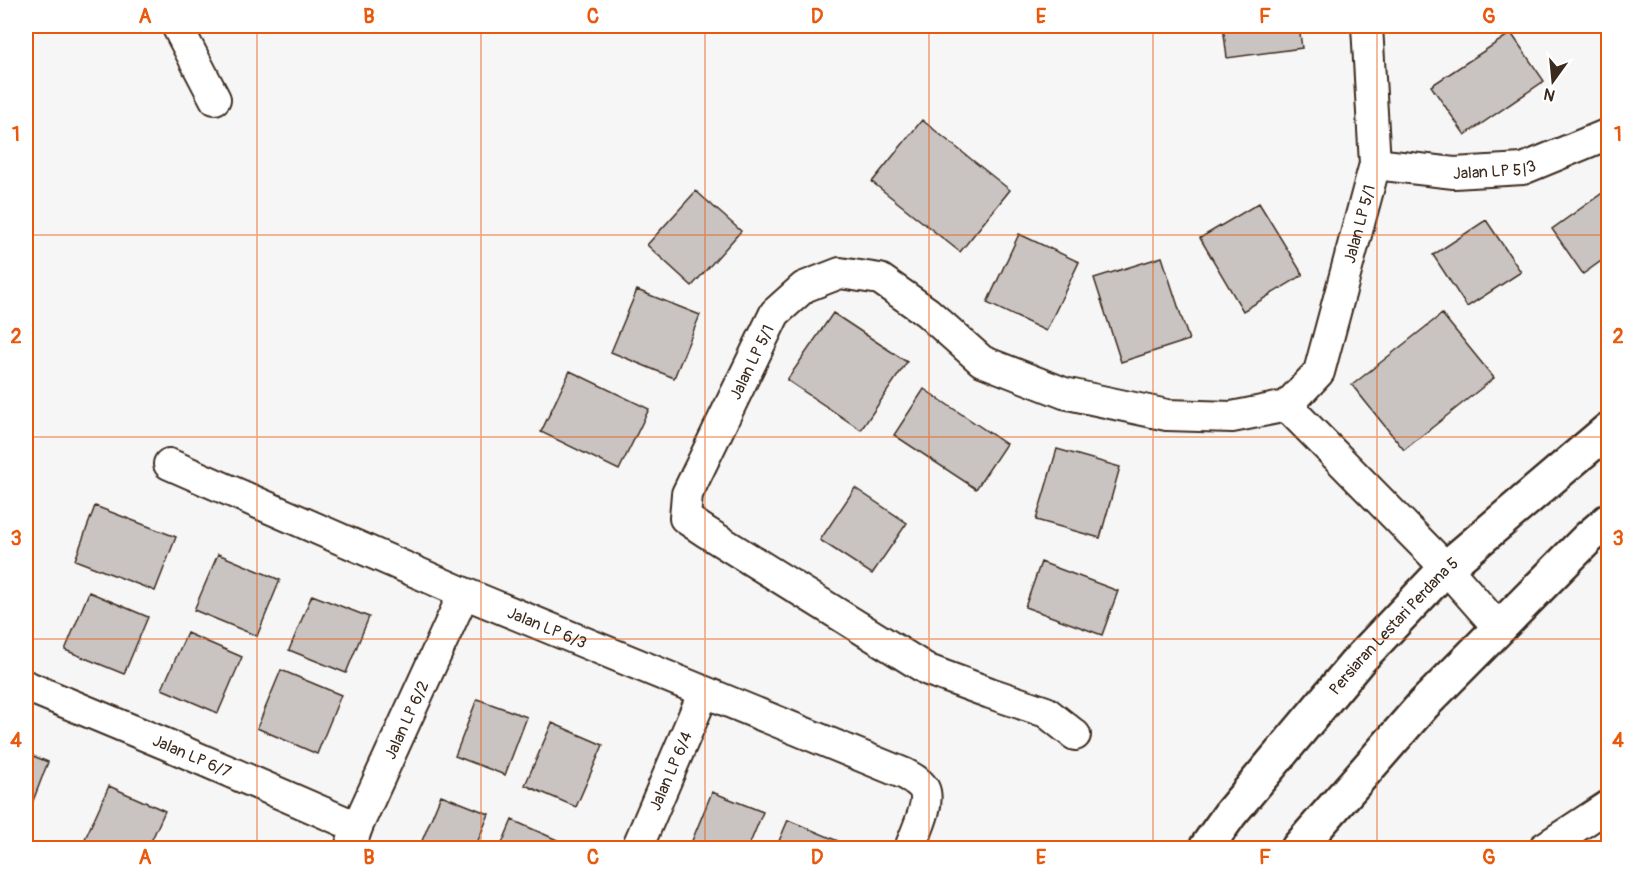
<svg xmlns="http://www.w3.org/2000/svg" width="1634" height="874" viewBox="0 0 1634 874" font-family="Pangolin,sans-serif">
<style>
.building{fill:#c9c3c1;stroke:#3b2a1e;stroke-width:1.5}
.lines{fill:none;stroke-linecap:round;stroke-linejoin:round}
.minor-casing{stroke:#3b2a1e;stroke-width:34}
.major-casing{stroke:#3b2a1e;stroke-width:38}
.minor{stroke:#fff;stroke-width:30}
.major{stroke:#fff;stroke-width:33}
.grid{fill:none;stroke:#e8590c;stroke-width:1.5;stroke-opacity:0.55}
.labels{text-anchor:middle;stroke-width:4.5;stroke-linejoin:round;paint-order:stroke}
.street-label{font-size:16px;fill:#3b2a1e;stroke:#fff}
.neatline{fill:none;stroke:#e8590c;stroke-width:2}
.grid-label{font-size:20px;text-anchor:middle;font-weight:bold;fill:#e8590c}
</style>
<rect width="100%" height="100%" fill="#f7f6f6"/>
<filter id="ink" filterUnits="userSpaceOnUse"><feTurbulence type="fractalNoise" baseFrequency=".0167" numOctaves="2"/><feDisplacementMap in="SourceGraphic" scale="12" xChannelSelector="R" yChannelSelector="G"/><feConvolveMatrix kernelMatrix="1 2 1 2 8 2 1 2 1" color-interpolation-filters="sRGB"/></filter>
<g filter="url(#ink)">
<!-- building -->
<path class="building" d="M1223,26h76l3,22 -75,10z
M1511,33l33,48 -79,54 -34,-49z
M922,120l88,70 -50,62 -88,-70z
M1608,189v67l-25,18 -31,-45z
M696,191l45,40 -49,55 -45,-41z
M1259,203l44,72 -60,36 -43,-73z
M1486,220l35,52 -54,35 -34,-52z
M1019,234l60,28 -33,69 -59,-28z
M1162,257l27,83 -68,22 -27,-84z
M637,290l63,25 -26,63 -63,-26z
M833,313l74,49 -46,68 -74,-50z
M1442,314l52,64 -90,72 -52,-65z
M570,371l79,38 -30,61 -78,-38z
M924,389l82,55 -30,45 -82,-54z
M1057,449l63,18 -20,71 -64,-18z
M855,488l52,35 -35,51 -52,-34z
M95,506l81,31 -21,54 -80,-31z
M218,554l62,26 -23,56 -63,-26z
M1041,562l77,29 -16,44 -77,-28z
M89,592l59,25 -24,57 -59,-24z
M312,595l57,22 -23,56 -57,-23z
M187,633l55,24 -24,56 -56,-24z
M281,670l60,25 -24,59 -60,-26z
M477,699l50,18 -22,58 -50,-19z
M552,723l51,22 -27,62 -51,-22z
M26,753l22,9 -22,57z
M109,786l56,25 -17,37h-48l-16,-7z
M712,792l51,20 -15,36h-59z
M441,795l48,19 -14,34h-56z
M512,820l52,23 -2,5h-62z
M788,820l55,23 -3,5h-64z"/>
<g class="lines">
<!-- minor casing -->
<g class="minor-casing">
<g id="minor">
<path d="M177,26l38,73"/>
<path id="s1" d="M1375,164l79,9 69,-4 85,-35"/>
<path d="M1287,406l159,162 52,59"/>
<path id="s2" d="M169,464l295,129 441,181c7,4 15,8 19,15 7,14 -9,45 -14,59"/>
<path id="s3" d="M26,686l142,59 189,82"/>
<path id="s4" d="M1075,735l-29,-23 -56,-19 -62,-23 -222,-138 -21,-14 2,-24 88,-181 29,-26 36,-14 40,6 47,33 55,49 82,32 103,22 65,2 55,-11 32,-34 56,-208 -8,-138"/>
<path id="s5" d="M350,848l7,-21 107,-234"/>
<path id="s6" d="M637,848l67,-156"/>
<path d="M1544,848l64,-42"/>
</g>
</g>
<!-- major casing -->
<g class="major-casing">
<g id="major">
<path id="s7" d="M1206,848l24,-34 128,-153 88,-93 162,-138"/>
<path d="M1298,848l125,-143 165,-167 20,-17"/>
</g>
</g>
<!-- minor -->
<use href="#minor" class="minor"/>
<!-- major -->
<use href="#major" class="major"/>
</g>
</g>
<!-- grid -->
<path class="grid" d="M257,26v822M481,26v822M705,26v822M929,26v822M1153,26v822M1377,26v822M26,235h1582M26,437h1582M26,639h1582"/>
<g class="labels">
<!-- street labels -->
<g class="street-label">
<text dy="6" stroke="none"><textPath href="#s1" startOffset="120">Jalan LP 5/3</textPath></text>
<text dy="6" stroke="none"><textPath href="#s4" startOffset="1438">Jalan LP 5/1</textPath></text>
<text dy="6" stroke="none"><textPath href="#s4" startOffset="620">Jalan LP 5/1</textPath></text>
<text dy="6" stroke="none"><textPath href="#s7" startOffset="291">Persiaran Lestari Perdana 5</textPath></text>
<text dy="6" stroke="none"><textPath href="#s2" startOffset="412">Jalan LP 6/3</textPath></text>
<text dy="6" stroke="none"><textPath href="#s5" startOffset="140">Jalan LP 6/2</textPath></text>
<text dy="6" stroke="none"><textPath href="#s3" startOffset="180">Jalan LP 6/7</textPath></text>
<text dy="6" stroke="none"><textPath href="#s6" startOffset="84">Jalan LP 6/4</textPath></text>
</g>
</g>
<!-- margin -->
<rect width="1634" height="874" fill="none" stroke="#fff" stroke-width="66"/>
<!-- north arrow -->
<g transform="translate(1553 81) rotate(195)" stroke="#ffffff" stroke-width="4.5" paint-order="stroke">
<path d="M0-4.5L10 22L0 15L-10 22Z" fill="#3b2a1e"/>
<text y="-9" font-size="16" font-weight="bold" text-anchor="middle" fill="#3b2a1e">N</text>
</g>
<rect x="33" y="33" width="1568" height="808" class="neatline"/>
<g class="grid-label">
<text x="145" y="23">A</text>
<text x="369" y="23">B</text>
<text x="593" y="23">C</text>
<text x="817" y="23">D</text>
<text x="1041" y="23">E</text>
<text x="1265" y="23">F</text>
<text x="1489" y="23">G</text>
<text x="16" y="141">1</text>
<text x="1618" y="141">1</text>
<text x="16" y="343">2</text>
<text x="1618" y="343">2</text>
<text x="16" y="545">3</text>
<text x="1618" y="545">3</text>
<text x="16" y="747">4</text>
<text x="1618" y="747">4</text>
<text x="145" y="864">A</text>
<text x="369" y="864">B</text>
<text x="593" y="864">C</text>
<text x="817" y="864">D</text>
<text x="1041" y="864">E</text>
<text x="1265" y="864">F</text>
<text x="1489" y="864">G</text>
</g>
</svg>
